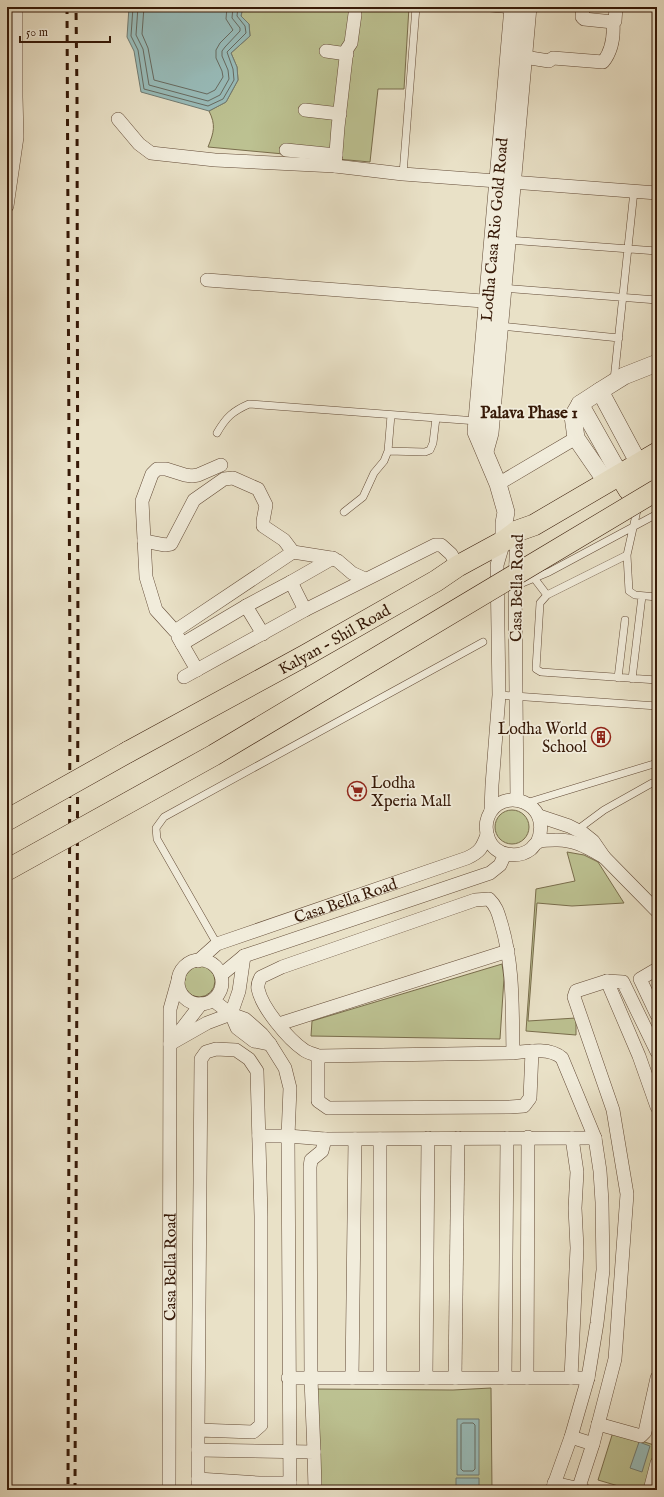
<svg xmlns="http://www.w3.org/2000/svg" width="664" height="1497" viewBox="0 0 664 1497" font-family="'IM FELL English',serif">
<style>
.green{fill:#bcc191;stroke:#796d4c}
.water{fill:#98bcba;stroke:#717b72}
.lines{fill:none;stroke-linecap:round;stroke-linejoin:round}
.shore{stroke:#676a60;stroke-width:1}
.service-casing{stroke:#634b37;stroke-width:8}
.minor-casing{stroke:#634b37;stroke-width:14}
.tertiary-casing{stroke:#634b37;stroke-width:18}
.primary-casing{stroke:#361907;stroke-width:22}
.service{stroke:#f1ecdb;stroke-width:7}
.minor{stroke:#f1ecdb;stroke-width:13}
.tertiary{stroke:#f1ecdb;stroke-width:17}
.primary{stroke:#e9e1c7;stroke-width:21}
.rail{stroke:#361907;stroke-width:3;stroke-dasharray:7 7;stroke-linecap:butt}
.primary-bridge-casing{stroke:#361907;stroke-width:22;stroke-linecap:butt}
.primary-bridge{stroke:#e9e1c7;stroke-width:21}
.labels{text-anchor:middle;stroke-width:3.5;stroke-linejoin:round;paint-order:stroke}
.street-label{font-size:16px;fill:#361907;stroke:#f1ecdb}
.poi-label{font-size:16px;fill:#361907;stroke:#f1ecdb;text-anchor:end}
.neighbourhood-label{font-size:17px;font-weight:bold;fill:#361907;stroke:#f1ecdb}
</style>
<rect width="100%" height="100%" fill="#e9e1c7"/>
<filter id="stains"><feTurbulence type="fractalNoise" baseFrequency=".005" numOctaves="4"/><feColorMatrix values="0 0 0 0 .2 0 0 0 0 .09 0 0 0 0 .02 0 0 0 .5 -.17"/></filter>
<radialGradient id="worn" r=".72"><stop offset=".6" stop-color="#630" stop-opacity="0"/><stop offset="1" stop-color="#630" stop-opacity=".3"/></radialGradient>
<!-- green -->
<path class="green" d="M243,7h166l-5,82h-26l-8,73 -162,-15c6,-15 8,-22 1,-36l17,-9 12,-22 -1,-13 -6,-14 19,-17 -1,-12 -8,-8z
M495 827a17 17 0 1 1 34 0a17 17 0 1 1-34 0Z
M567,852l17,3 14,7 26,41 -52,3 -35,-3 -9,118 48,-3v17l-50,-4 10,-142 39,-8z
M502,964l2,14 -4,61 -189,-3 1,-15z
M183 981a16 16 0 1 1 32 0a16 16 0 1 1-32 0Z
M491,1388l1,102h-174l-1,-101 136,1z
M613,1432l41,13 -2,45h-20l-34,-10z"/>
<!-- water -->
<path class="water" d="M129,7h114l-2,9 8,8 1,12 -19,17 6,14 1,13 -12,22 -17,9 -68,-19 -7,-41 -7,-14z
M457,1419h22v56h-22z
M639,1442l11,4 -8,26 -12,-4z
M456,1478h23v12h-23z"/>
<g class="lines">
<!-- shore -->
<path class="shore" d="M133,7l-2,29 7,14 6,39 64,17 15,-7 11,-19 -1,-11 -6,-17 19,-19 -1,-7 -8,-10 1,-9
M138,7l-2,28 7,14 6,36 59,16 12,-6 9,-16 -1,-9 -6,-14v-5l3,-4 15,-16v-3l-8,-10 1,-11
M144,7l-2,27 6,14 6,32 53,14 8,-4 8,-13 -1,-6 -6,-13v-8l4,-7 13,-13 -7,-11 1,-12
M463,1423h10l2,2v44l-2,2h-10l-2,-2v-44z"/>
<!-- service casing -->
<g class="service-casing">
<path id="service" d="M478,7l36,3
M403,174l13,-167
M508,240l149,11
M503,288l154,12
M500,326l119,12
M614,380l20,-189
M217,433c9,-16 16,-22 32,-29l228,17
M388,451l37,1 5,-2 3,-7 3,-25
M638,506l-11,49 2,36 6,4 22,2
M344,512l19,-15 11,-24 10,-12 4,-10 3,-36
M627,555l-80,40 -7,8 -4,66 5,3 116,8
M534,578l13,17
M515,586l34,-14 108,-58
M618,678l7,-58
M632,679l10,-83
M499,695l158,11
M526,803l131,-40
M577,830l27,-20 48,-27
M217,944l-60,-105 -1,-11 8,-11 319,-175"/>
</g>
<!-- minor casing -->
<g class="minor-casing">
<g id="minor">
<path d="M583,7l-1,10 2,2 29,3"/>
<path d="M326,51l21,3"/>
<path d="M524,57l25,4 4,-3 50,4c9,-11 11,-26 10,-40l2,-1 1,-14"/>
<path d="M305,110l35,4"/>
<path d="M118,119l21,25 12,9 64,7 120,6 68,8 254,19"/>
<path d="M286,150l50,5"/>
<path d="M335,166l3,-39 9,-78 4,-6 4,-29"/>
<path d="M7,206l10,-69 -1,-40v-90"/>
<path d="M207,280l289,22"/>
<path d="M221,465l-23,10 -6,1 -7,-1 -19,-6h-9l-5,5 -10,27 4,76 10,33 19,21 118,-79"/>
<path d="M498,484l78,-46"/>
<path d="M517,531l-2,55 2,214"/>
<path d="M144,541l21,4 6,-1 23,-44 30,-21 9,-1 25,11 8,16 -3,16v5l21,14 9,12"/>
<path d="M293,552l38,6 7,3 14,12 13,6"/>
<path d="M246,606l17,28"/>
<path d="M305,610l-14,-28 42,-24"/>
<path d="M178,637l19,33"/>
<path d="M182,644l64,-38 45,-24"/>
<path d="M184,677l121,-67 130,-65h6l10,9 7,12"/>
<path d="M491,810l1,-25 7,-90 -2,-130 7,-24"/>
<path d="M539,816l30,10 14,7 10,8 11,16 53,54"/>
<path d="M537,843c18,-42 -37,-58 -49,-26 -3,8 -2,16 1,23 7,16 29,19 42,9 3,-3 5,-7 9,-8 5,-1 11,-1 15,-1 19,-1 33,8 49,17"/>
<path d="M244,956l-5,35 -8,23 6,14 17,13 16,3"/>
<circle cx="200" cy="982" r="22"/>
<path id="s1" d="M198,961l19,-17 250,-86c13,-6 15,-10 20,-23"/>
<path d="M657,969l-17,10 17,36"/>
<path d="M221,975l23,-19 246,-83 10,-8 5,-11"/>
<path d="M607,981l32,75 18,51"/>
<path d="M214,1001l17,13 14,5 17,15 8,10 15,24 5,20 -2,48 2,354"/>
<path d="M279,1024l229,-73"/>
<path d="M174,1039l27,-35"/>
<path d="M170,1044l37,-21 24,-9"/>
<path d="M513,1053c-1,-44 1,-87 -12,-130 -3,-10 -4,-16 -12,-24l-14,1 -193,67 -21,10c-2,4 -4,7 -3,12 4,19 30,50 46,61 4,3 10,4 14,6l195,-3c15,-2 37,-6 49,5l33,80 5,33 2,31 1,68 -6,53 -9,55 -17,59 -19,53"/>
<path d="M318,1056v45l10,7 182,-1 14,-1 6,-8 2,-47"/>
<path d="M259,1136h29l37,3 270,-1"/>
<path d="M380,1139v239"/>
<path d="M288,1378h300"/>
<path d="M352,1378l3,-239"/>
<path d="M426,1378l2,-240"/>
<path d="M455,1378l3,-240"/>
<path d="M505,1378l2,-240"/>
<path d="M527,1378l1,-241"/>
<path d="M571,1378l6,-130 -2,-40 2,-36 -5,-34"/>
<path d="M598,1424l43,12 4,-4 12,-54"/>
<path d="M198,1430l55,2 8,-7v-209l-4,-145 -8,-12 -13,-9 -20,-1 -10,3 -5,7 -3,371v20l116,2 1,38"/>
<path d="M571,1437l22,7"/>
<path d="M198,1450v40"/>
<path d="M314,1452l-3,-73 -1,-212 1,-7 11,-9 3,-12"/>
<path d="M198,1479l61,4h31"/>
<path d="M554,1483l30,7"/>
<path id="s2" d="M169,1490l1,-481 9,-32"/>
<path d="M578,1490l15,-46 22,-85 12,-165 -14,-84 -39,-113 2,-6 31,-10 16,1 34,70"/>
<path d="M650,1490l7,-27"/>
</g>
</g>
<!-- tertiary casing -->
<g class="tertiary-casing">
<g id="tertiary">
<path d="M600,391l45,84"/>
<path d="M580,404l40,71"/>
<path d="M485,451l5,-18 38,-426"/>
<path d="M607,483l-31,-45 -3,-22 7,-12 20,-13 24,-15 33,-13"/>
<path id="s3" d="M504,541v-18l2,-11 -8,-28 -22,-52 37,-425"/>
</g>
</g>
<!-- primary casing -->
<g class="primary-casing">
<g id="primary">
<path d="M620,475l9,15 28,-16"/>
<path id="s4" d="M128,752l178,-97 130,-74 22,-15 46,-25 13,-10 17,-6 123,-72"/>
</g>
</g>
<!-- service -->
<use href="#service" class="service"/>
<!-- minor -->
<use href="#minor" class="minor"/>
<!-- tertiary -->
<use href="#tertiary" class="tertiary"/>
<!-- primary -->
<use href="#primary" class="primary"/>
<!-- rail -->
<path class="rail" d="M67,7l3,667 -2,816
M75,1490l3,-814 -1,-579 -1,-90"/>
<!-- primary-bridge casing -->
<g class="primary-bridge-casing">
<path id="primary-bridge" d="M7,820l121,-68
M7,870l207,-115 443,-265"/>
</g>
<!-- primary-bridge -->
<use href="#primary-bridge" class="primary-bridge"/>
</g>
<!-- icons -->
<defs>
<g id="building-ring" transform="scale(1)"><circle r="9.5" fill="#f1ecdb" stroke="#8f2418" stroke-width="1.5"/><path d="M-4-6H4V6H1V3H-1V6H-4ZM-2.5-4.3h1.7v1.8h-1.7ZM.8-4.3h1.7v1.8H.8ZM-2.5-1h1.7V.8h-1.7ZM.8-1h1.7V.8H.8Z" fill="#8f2418"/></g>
<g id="supermarket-ring" transform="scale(1)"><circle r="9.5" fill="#f1ecdb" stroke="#8f2418" stroke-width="1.5"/><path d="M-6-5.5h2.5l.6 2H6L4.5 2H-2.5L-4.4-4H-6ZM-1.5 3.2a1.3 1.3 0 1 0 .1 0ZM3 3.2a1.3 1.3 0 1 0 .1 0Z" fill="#8f2418"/></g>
</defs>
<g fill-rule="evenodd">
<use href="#building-ring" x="601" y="737"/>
<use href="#supermarket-ring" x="357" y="791"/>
</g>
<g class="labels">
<!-- street labels -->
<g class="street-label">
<text dy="6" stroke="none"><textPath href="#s3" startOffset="318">Lodha Casa Rio Gold Road</textPath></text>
<text transform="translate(516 588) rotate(-89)" y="6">Casa Bella Road</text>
<text dy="6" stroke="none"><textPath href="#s4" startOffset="235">Kalyan - Shil Road</textPath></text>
<text dy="6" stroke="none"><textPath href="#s1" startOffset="161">Casa Bella Road</textPath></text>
<text dy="6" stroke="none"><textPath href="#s2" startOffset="223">Casa Bella Road</textPath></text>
</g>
<!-- poi labels -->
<g class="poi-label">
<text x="587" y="734">Lodha World<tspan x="587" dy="18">School</tspan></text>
<text x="371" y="788" text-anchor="start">Lodha<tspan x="371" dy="18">Xperia Mall</tspan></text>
</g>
<!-- neighbourhood labels -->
<g class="neighbourhood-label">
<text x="529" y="418">Palava Phase 1</text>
</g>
</g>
<!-- margin -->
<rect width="664" height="1497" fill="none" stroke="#e9e1c7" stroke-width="24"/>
<rect x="8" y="8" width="648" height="1481" fill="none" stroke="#361907" stroke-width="2"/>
<rect x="12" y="12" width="640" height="1473" fill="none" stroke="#361907"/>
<!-- scale -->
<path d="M20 36v6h90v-6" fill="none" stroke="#361907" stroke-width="2"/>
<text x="26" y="36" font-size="12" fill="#361907" stroke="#f1ecdb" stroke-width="3" paint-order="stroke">50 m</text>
<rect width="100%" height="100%" filter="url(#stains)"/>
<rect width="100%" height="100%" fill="url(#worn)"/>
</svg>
